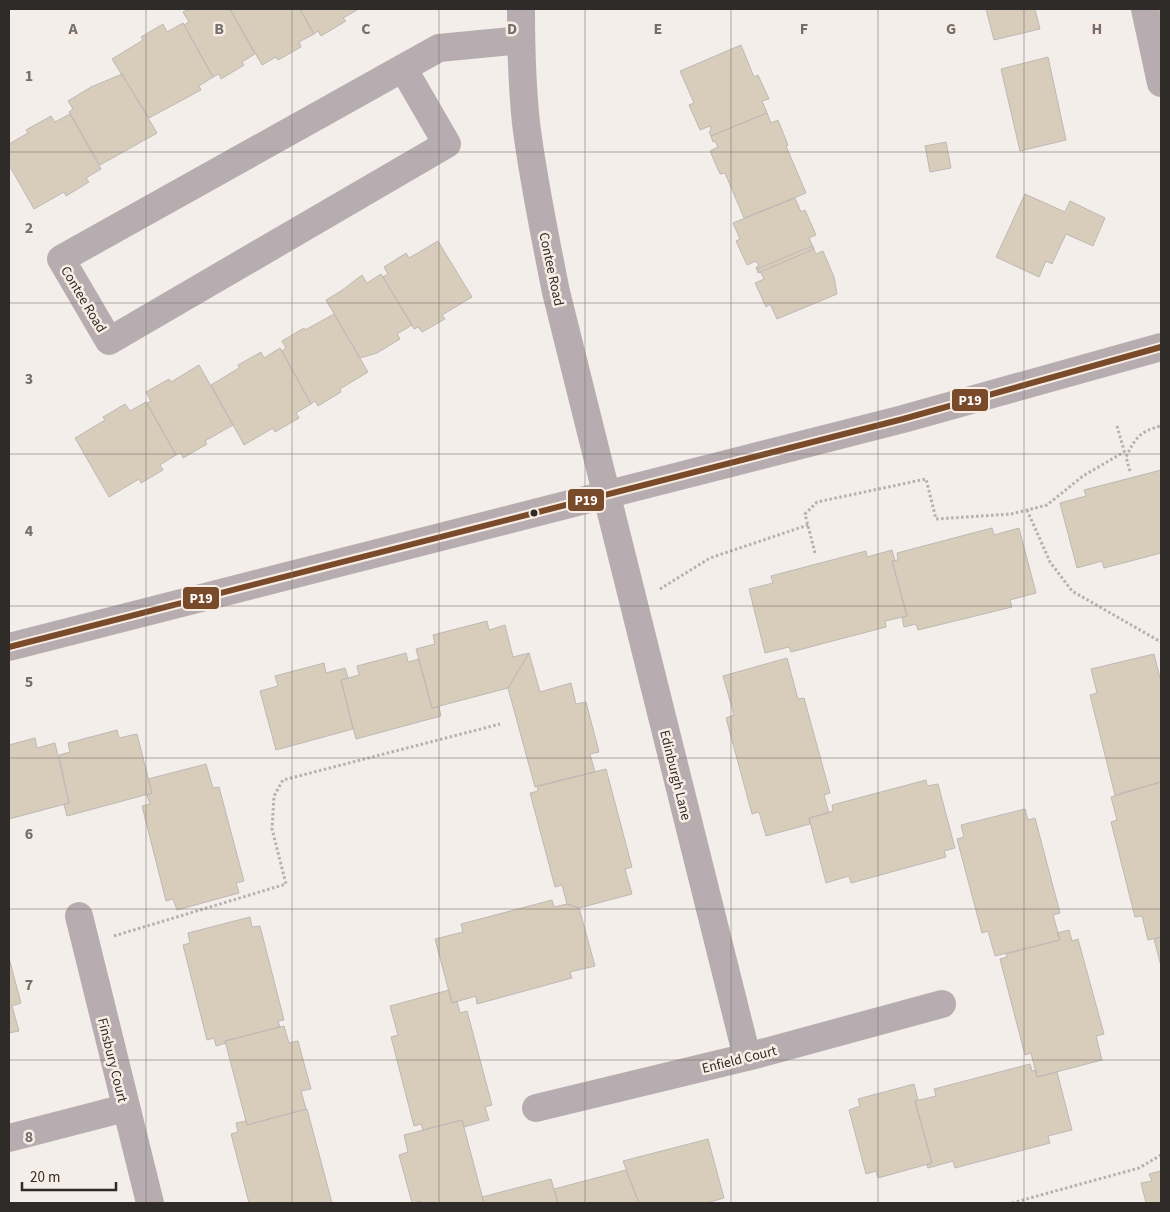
<svg xmlns="http://www.w3.org/2000/svg" width="1170" height="1212" viewBox="0 0 1170 1212" font-family="'Source Sans 3',sans-serif">
<style>
.building{fill:#d8ccbb;stroke:#bdb9b5}
.lines{fill:none;stroke-linecap:round;stroke-linejoin:round}
.path{stroke:#b7afb1;stroke-width:3;stroke-dasharray:2.5 2.5;stroke-linecap:butt}
.minor{stroke:#b7adb0;stroke-width:28}
.bus-1-casing{stroke:#f7ede5;stroke-width:10}
.bus-1{stroke:#7a4b2a;stroke-width:6}
.grid{fill:none;stroke:#746f6c;stroke-width:1;stroke-opacity:0.55}
.bus-dot{fill:#2f2b28;stroke:#f7ede5;stroke-width:2}
.labels{text-anchor:middle;stroke-width:5;stroke-linejoin:round;paint-order:stroke}
.street-label{font-size:14px;fill:#2f2b28;stroke:#f7ede5}
.grid-label{font-size:16px;text-anchor:middle;font-weight:bold;fill:#746f6c;stroke:#f7ede5;stroke-width:5;stroke-linejoin:round;paint-order:stroke}
.line-badge{stroke:#f7ede5;stroke-width:2}
.badge-label{font-size:14px;text-anchor:middle;font-weight:bold;fill:#fff}
</style>
<rect width="100%" height="100%" fill="#f3eee9"/>
<!-- building -->
<path class="building" d="M189,9h41l25,45 -13,8 2,3 -23,14 -2,-5 -6,3 -29,-52 5,-3 -6,-10z
M230,9h70l14,25 -15,8 2,5 -23,13 -2,-3 -14,8z
M300,9h56l1,1 -14,8 3,3 -25,15 -3,-5 -4,3z
M986,9h49l5,20 -46,11z
M183,23l30,54 -14,9 2,4 -52,28 -37,-59 31,-19 -2,-3 22,-13 4,8z
M741,45l13,32 4,-2 11,24 -7,2 5,12 -56,23 -2,-4 2,-2 -1,-4 -10,4 -11,-25 5,-2 -14,-32z
M1048,57l18,83 -46,11 -19,-82z
M122,74l35,59 -57,32 -31,-53 4,-3 -5,-8 23,-14z
M767,113l4,10 7,-3 10,25 -2,1 20,47 -62,25 -19,-45 -5,1 -10,-23 8,-4 -3,-6 -2,1 -2,-6z
M70,114l31,55 -15,9 3,4 -23,14 -2,-4 -30,17 -25,-44v-21l19,-11 -2,-3 25,-14 4,6z
M946,142l5,26 -21,4 -5,-26z
M1025,194l40,18 5,-11 35,17 -12,28 -27,-12 -14,30 -6,-3 -7,16 -43,-20z
M795,198l6,14 4,-2 11,25 -7,3 5,11 -56,24 -2,-6 3,-1 -3,-5 -9,4 -11,-24 4,-2 -7,-16z
M438,241l34,56 -30,18 3,4 -23,13 -4,-5 -4,2 -31,-52 5,-3 -4,-7 22,-14 3,5z
M812,246l4,8 7,-3 11,26 3,17 -60,25 -7,-15 -4,3 -11,-24 9,-4 -3,-6 -4,-4z
M381,274l31,51 -15,9 3,5 -23,14 -17,5 -34,-58 15,-9 21,-16 5,8z
M334,314l34,58 -28,17 1,3 -23,14 -3,-5 -4,3 -29,-53 4,-3 -4,-7 22,-13 1,2z
M280,348l31,56 -15,9 3,5 -24,14 -2,-4 -29,17 -33,-60 28,-17 -1,-3 23,-13 3,6z
M199,365l34,60 -28,16 2,3 -24,14 -2,-5 -5,2 -29,-52 4,-2 -5,-9 23,-13 2,3z
M146,402l30,53 -16,10 3,5 -22,13 -2,-4 -30,18 -34,-59 30,-18 -2,-3 22,-13 5,7z
M1161,470v83l-57,15 -2,-7 -25,7 -17,-65 26,-7 -2,-6z
M992,528l2,7 25,-7 17,65 -26,7 2,7 -94,23 -2,-6 -12,3 -2,-10 5,-1 -15,-55 6,-1 -1,-7z
M892,550l3,11h-3l15,55 -22,5 1,6 -95,25 -2,-5 -24,6 -16,-64 24,-6 -2,-7 95,-25 1,6z
M487,621l2,9 16,-5 8,32 16,-4 -21,35 -76,20 -16,-59 19,-5 -2,-9z
M406,653l2,9 11,-3 13,49 7,-1 2,9 -85,23 -15,-59 18,-5 -2,-9z
M529,653l11,39 31,-9 5,21 10,-2 13,50 -9,2 5,18 -60,15 -27,-99z
M1154,654l6,24 1,-1v105l-46,13 -25,-100 7,-2 -6,-24z
M787,658l11,41 6,-1 26,95 -6,2 5,18 -20,5 1,6 -44,12 -7,-24 -7,2 -26,-96 8,-3 -11,-39z
M324,663l2,10 19,-5 3,10 -7,2 12,49 -77,21 -16,-59 18,-5 -3,-10z
M117,730l2,8 18,-4 15,59 -85,23 -3,-11 5,-2 -10,-48 11,-3 -2,-9z
M35,738l2,10 18,-5 14,60 -60,16v-74z
M206,764l7,24 6,-1 25,94 -8,2 3,10 -62,17 -4,-11 -7,2 -24,-95 8,-2 -3,-9 5,-2 -4,-14z
M606,769l26,98 -7,2 7,25 -53,14 -12,-4 -5,-19 -7,2 -25,-94 8,-2 -1,-5z
M926,780l1,6 11,-2 17,64 -11,3 2,6 -95,26 -2,-7 -23,7 -17,-65 24,-7 -1,-6z
M1161,782v155l-13,3 -6,-24 -7,1 -24,-95 6,-2 -6,-23z
M1025,809l3,11 7,-2 25,95 -7,2 7,25 -65,16 -7,-25 -6,2 -25,-94 7,-2 -3,-12z
M552,900l2,7 13,-3 12,4 16,58 -25,6 2,6 -95,26 -1,-8 -24,7 -17,-64 28,-7 -2,-8z
M250,917l2,10 8,-1 24,94 -6,1 2,6 -55,14 1,2 -10,3 -2,-8 -7,2 -24,-95 7,-2 -2,-10z
M1069,930l3,11 6,-2 26,95 -8,2 6,24 -65,17 -6,-24 -6,2 -25,-96 7,-2 -1,-3 54,-14 -3,-7z
M1161,937v29l-7,-27z
M9,958l12,45 -9,3 7,25 -10,2z
M449,990l3,13 5,-2 3,12 7,-2 25,94 -7,2 4,13 -25,7 -2,-7 -39,10 -2,-6 -7,2 -23,-89 7,-2 -8,-29z
M284,1026l5,17 9,-2 13,48 -10,2 5,18 -59,16 -22,-84z
M1030,1064l2,7 4,-1 1,7 20,-5 15,58 -24,6 2,7 -95,25 -2,-7 -25,7 -1,-3 5,-2 -17,-62 21,-5 -2,-7z
M914,1084l4,16 -3,1 17,62 -54,15 -2,-7 -10,3 -17,-64 11,-4 -2,-7z
M307,1109l25,94h-83l-18,-69 7,-2 -2,-9 10,-2 1,4z
M462,1120l22,83h-62l-1,-2 -9,2 -13,-48 9,-3 -4,-17z
M708,1139l16,59 -18,5h-67l-16,-42z
M626,1170l13,33h-81l-4,-14z
M1161,1171v32h-15l-5,-20 11,-2 -3,-7z
M551,1179l7,24h-74l-2,-6z"/>
<g class="lines">
<!-- path -->
<path class="path" d="M1117,426l8,28
M1130,471l-4,-14c9,-19 14,-26 35,-31
M1027,510l23,52 22,29 89,51
M815,553l-10,-39 12,-12 109,-23 10,40 75,-5 36,-9 36,-29 41,-24
M660,589l50,-31 98,-33
M114,936l172,-52 -14,-55 2,-33 9,-16 217,-56
M1012,1203l127,-35 22,-13"/>
<!-- minor -->
<path class="minor" d="M521,9c0,38 1,76 5,114 7,57 19,113 30,169l191,765
M1145,9l16,74
M403,68l44,76 -338,197 -48,-82 342,-191 36,-20 82,-8
M9,647l894,-228 258,-72
M79,916l71,287
M536,1108l211,-51 195,-53
M9,1138l116,-30"/>
<!-- bus-1 casing -->
<g class="bus-1-casing">
<path id="bus-1" d="M9,647l894,-228 258,-72"/>
</g>
<!-- bus-1 -->
<use href="#bus-1" class="bus-1"/>
</g>
<!-- grid -->
<path class="grid" d="M146,9v1194M292,9v1194M439,9v1194M585,9v1194M731,9v1194M878,9v1194M1024,9v1194M9,152h1152M9,303h1152M9,454h1152M9,606h1152M9,758h1152M9,909h1152M9,1060h1152"/>
<!-- markers -->
<circle class="bus-dot" cx="534" cy="513" r="4.5"/>
<g class="labels">
<!-- street labels -->
<g class="street-label">
<text transform="translate(552 269) rotate(78)" y="5">Contee Road</text>
<text transform="translate(84 299) rotate(59)" y="5">Contee Road</text>
<text transform="translate(676 775) rotate(76)" y="5">Edinburgh Lane</text>
<text transform="translate(739 1059) rotate(-14)" y="5">Enfield Court</text>
<text transform="translate(113 1060) rotate(76)" y="5">Finsbury Court</text>
</g>
</g>
<g class="grid-label">
<text x="73" y="34">A</text>
<text x="219" y="34">B</text>
<text x="366" y="34">C</text>
<text x="512" y="34">D</text>
<text x="658" y="34">E</text>
<text x="804" y="34">F</text>
<text x="951" y="34">G</text>
<text x="1097" y="34">H</text>
<text x="29" y="81">1</text>
<text x="29" y="233">2</text>
<text x="29" y="384">3</text>
<text x="29" y="536">4</text>
<text x="29" y="687">5</text>
<text x="29" y="839">6</text>
<text x="29" y="990">7</text>
<text x="29" y="1142">8</text>
</g>
<g class="line-badge">
<rect x="951" y="388" width="38" height="24" rx="5" fill="#7a4b2a"/>
<rect x="567" y="488" width="38" height="24" rx="5" fill="#7a4b2a"/>
<rect x="182" y="586" width="38" height="24" rx="5" fill="#7a4b2a"/>
</g>
<g class="badge-label">
<text x="970" y="405">P19</text>
<text x="586" y="505">P19</text>
<text x="201" y="603">P19</text>
</g>
<!-- border -->
<rect width="1170" height="1212" fill="none" stroke="#2f2b28" stroke-width="20"/>
<!-- scale -->
<path d="M22 1182v8h94v-8" fill="none" stroke="#2f2b28" stroke-width="2.5"/>
<text x="30" y="1182" font-size="15" fill="#2f2b28" stroke="#f7ede5" stroke-width="4" paint-order="stroke">20 m</text>
</svg>
